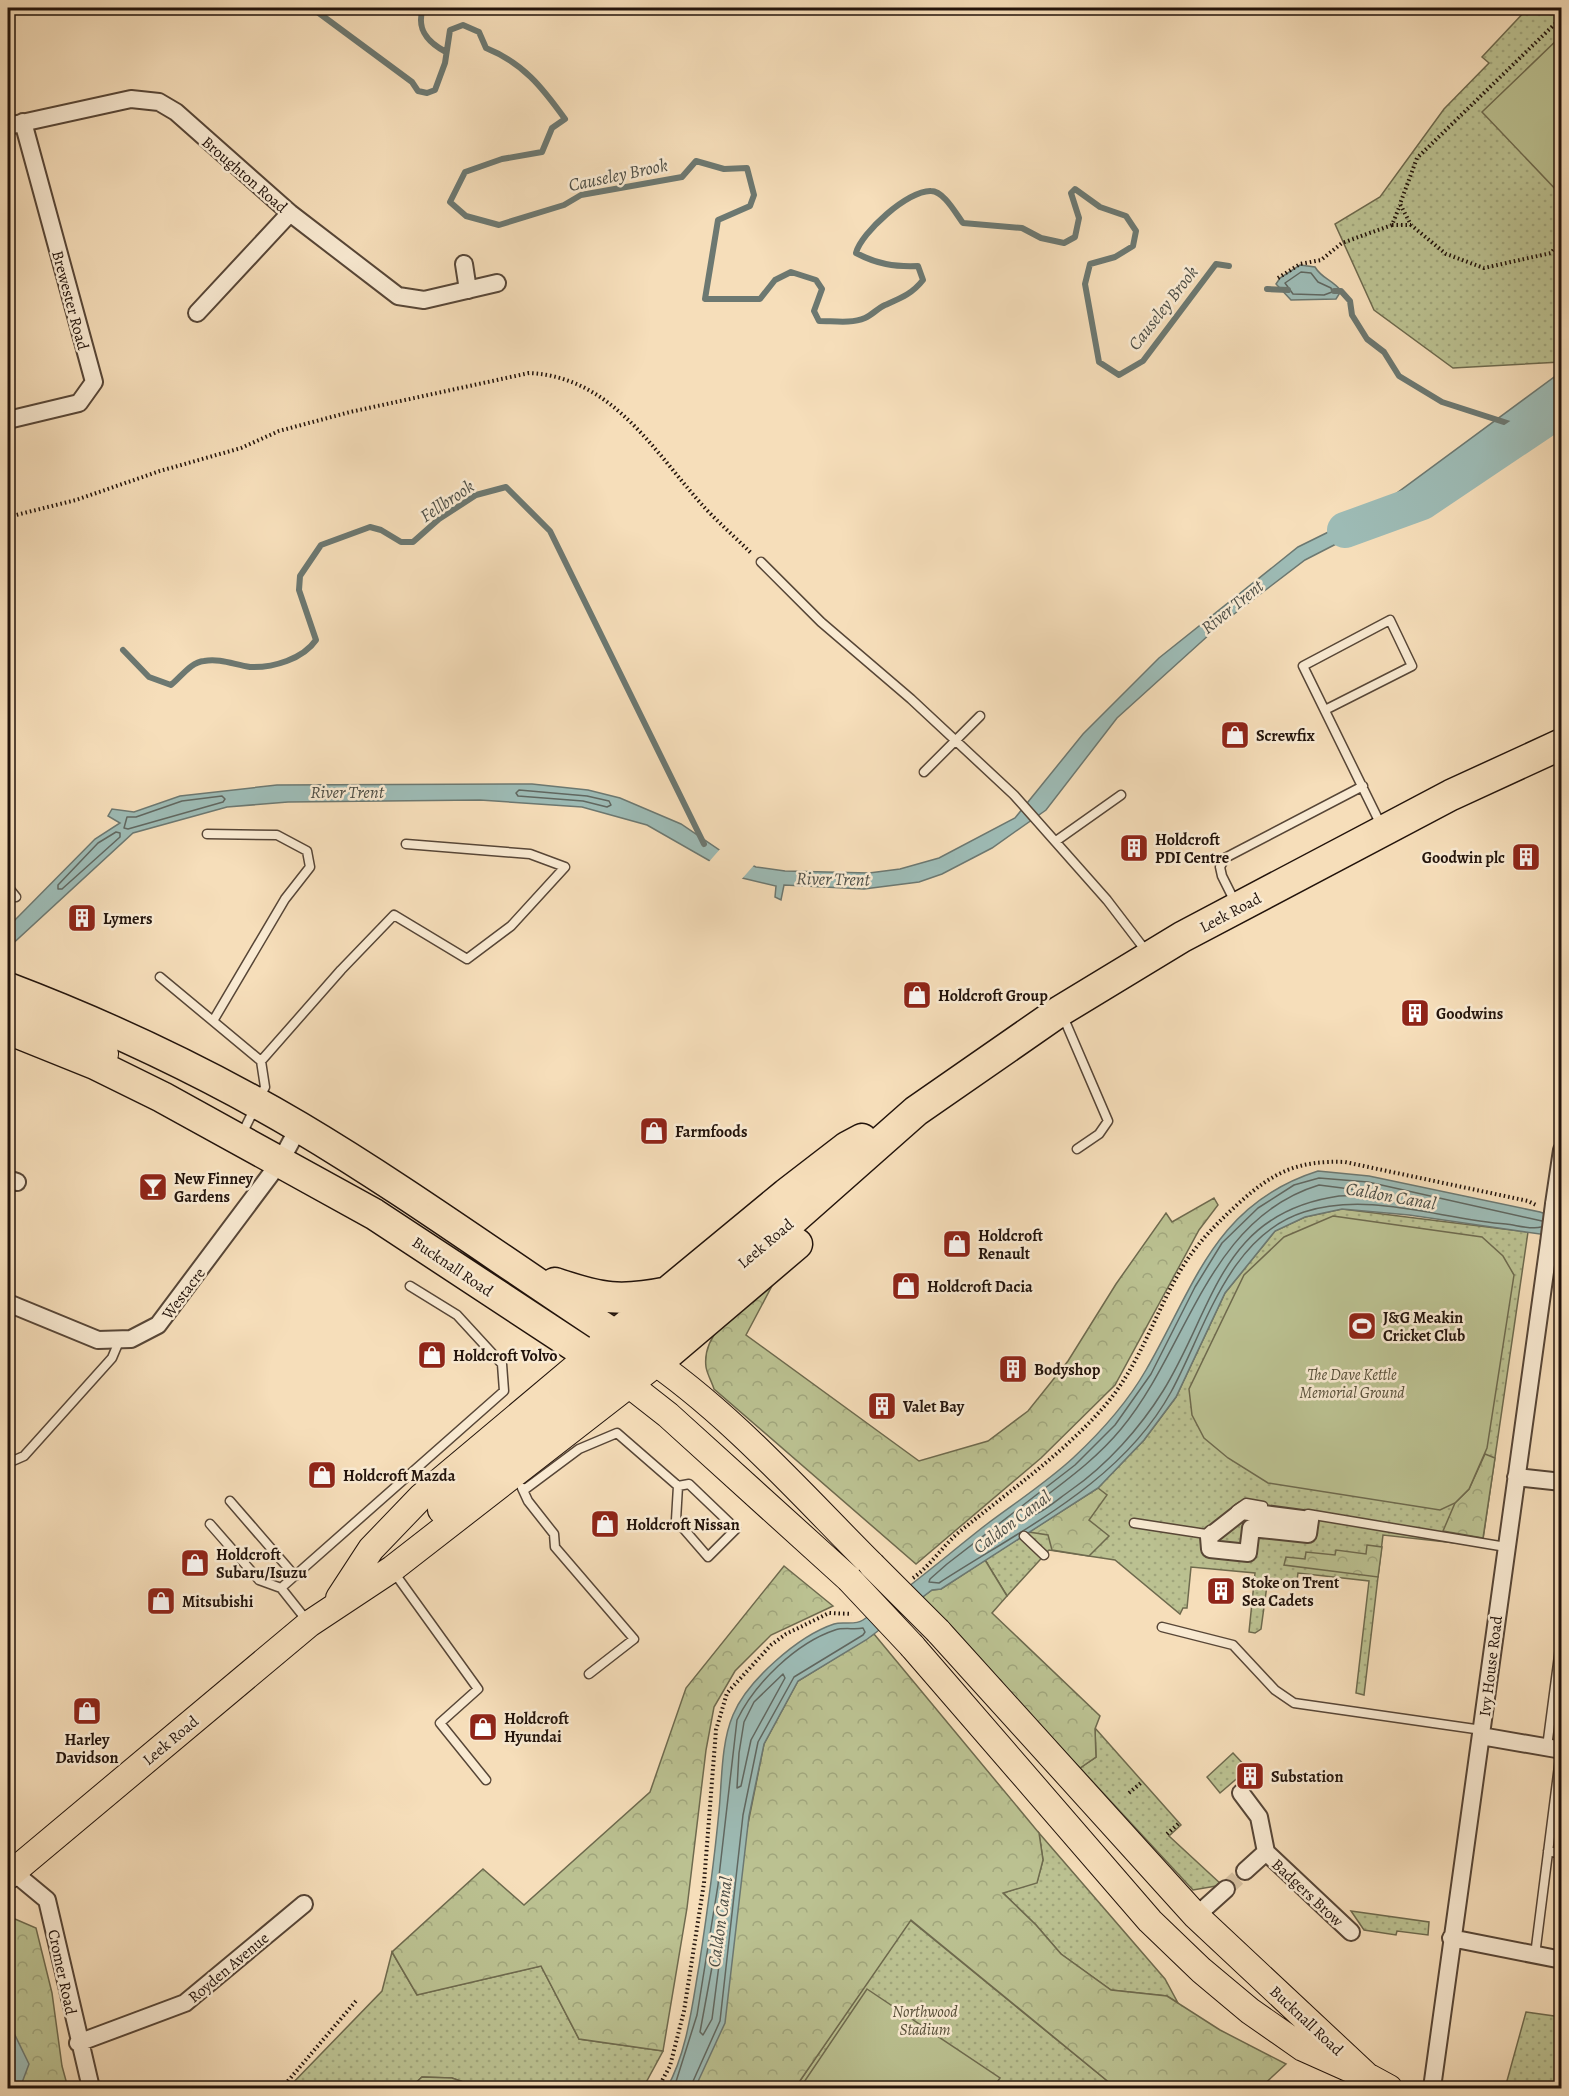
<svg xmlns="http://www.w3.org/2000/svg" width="1569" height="2096" viewBox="0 0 1569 2096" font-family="Alegreya,serif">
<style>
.green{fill:url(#green-dots);stroke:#6e6a4e;stroke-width:1.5}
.forest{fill:url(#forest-crowns);stroke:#6e6a4e;stroke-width:1.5}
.pitch{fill:#bbc191;stroke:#6e6a4e;stroke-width:1.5}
.water{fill:#9dbbb5;stroke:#6c7871;stroke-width:1.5}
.pier{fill:#f6deba}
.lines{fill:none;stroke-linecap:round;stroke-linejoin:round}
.shore{stroke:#606760;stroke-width:1.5}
.stream{stroke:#6c7871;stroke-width:6}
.river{stroke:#9dbbb5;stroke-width:36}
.street-tunnel{stroke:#d6c0a0;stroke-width:16;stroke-dasharray:16 8;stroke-linecap:butt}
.lane-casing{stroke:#574637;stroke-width:11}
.street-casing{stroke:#574637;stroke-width:20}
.primary-casing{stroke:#22130b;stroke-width:28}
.highway-casing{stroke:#22130b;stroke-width:33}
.path{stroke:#22130b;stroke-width:4;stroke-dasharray:1.5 3;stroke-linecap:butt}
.lane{stroke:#f9ead2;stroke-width:8}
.street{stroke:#f9ead2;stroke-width:16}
.primary{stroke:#f6deba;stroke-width:26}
.highway{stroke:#f6deba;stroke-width:30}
.street-bridge-casing{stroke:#574637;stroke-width:20;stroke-linecap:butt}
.primary-bridge-casing{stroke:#22130b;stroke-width:28;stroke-linecap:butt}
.street-bridge{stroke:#f9ead2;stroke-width:16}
.primary-bridge{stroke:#f6deba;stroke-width:26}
.labels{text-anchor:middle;stroke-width:5;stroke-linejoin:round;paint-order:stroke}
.street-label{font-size:16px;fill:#22130b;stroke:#f9ead2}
.poi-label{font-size:16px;font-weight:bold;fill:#22130b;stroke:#f9ead2;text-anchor:start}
.park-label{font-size:16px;font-style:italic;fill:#58503a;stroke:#f9ead2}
.water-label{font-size:18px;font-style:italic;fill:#4d4e46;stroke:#f9ead2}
</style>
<defs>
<pattern id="green-dots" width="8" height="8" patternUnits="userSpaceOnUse" patternTransform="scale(1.5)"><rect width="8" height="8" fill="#bbc191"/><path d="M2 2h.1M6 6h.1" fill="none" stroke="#a0a57c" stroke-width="1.8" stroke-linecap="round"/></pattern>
<pattern id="forest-crowns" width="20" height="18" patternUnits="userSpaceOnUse" patternTransform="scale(1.5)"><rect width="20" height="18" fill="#bbc191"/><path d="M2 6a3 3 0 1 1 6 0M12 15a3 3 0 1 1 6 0" fill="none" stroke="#a0a57c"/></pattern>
</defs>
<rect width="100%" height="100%" fill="#f6deba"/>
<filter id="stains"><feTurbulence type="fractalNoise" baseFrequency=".00333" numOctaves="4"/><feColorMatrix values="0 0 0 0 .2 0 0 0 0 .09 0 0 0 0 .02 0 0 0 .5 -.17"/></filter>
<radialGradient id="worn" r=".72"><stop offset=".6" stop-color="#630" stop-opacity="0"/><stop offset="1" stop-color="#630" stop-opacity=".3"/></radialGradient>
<!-- green -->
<path class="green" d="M1528,8h33v354l-108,6 -79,-58 -39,-86 45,-27 64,-88 45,-46 -7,-6z
M1342,1209l186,23 -46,314 -99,-11 -19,160 -8,-2 13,-112 -71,-8 -2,15 -8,-1v-6l-20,-3 -7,51 -6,4 -6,-1 6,-59 -64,-6 -4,41h-4l-3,6 -65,-54 -66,-10 -42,46 -22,-36 113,-72 46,-48 32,-43 49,-104 50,-62 30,-14z
M1095,1728l86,97 -12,11 53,49 -29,5 -113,-122 16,-11z
M1233,1753l15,16 -28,24 -13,-16z
M1039,1833l126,146 13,24 -11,-7 -56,-6 -50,-36 -25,-29 -33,-32 34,-11 6,-22z
M1351,1911l78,11 -1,13 -31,-4 -1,4 -32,-5z
M910,1920l206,168h-321z
M392,1952l25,43 124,-29 38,73 84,12 -20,37h-163l-28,-10 -30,-1 -12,11h-122l94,-97z
M1526,2012l35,5v71h-56z"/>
<!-- forest -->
<path class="forest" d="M1214,1198l4,7 -19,25 -84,155 -74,73 -125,106 -202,-175c-2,-7 -7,-15 -8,-22 -5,-39 42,-63 67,-83l-27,51 173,126 69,-20 40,-30 40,-50 48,-77 50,-71 6,9z
M1485,1454l10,4 -12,80 -40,-7 12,-28 14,-14z
M1098,1488l9,7 -18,25 20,16 -20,20 -37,-6 -4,-15 -19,-3z
M1367,1545l15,2 -4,30 -94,-12 2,-8 19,2 1,-7 29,3 1,-5 30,4z
M985,1560l22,36 -15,17 108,103 -5,13 1,28 -16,11 -159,-170 11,-8 9,-1z
M784,1566l49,40 -62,29 -36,36 -21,36 -8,43 -19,158 -24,143 -84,-12 -38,-73 -124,29 -25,-43 91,-83 41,36 126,-113 36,-104z
M874,1634l165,199 4,27 -6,23 -34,10 33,32 25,29 50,36 56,6 53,34 66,34 -26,24h-144l-205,-168 -116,168h-100l69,-344 34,-63z
M8,1916l28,12 16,65 10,73 6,22h-60z
M422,2077l30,1 28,10h-70z"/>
<!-- pitch -->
<path class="pitch" d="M1561,36v159l-79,-83z
M1333,1216l149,21 21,19 11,19 -27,173 -18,41 -14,14 -15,7 -172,-27 -40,-25 -24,-20 -12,-23 -3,-26 55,-114 40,-38z
M867,1989l133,89 -7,10h-193z"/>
<!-- water -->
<path class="water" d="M1300,265l15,2c7,12 18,13 26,24l-5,8 -45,1 -15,-16 4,-6z
M1561,372v17l-188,136 -68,35 -84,64 -104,94 -71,92 -54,38 -50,26 -23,8 -55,7 -80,-4 -3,15 -6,-3 1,-11 -38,-9 -91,-52 -65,-18 -102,-7 -192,2 -61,5 -94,26 -125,115v-21l87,-88 25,-16 -12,-7 4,-7 22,3 46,-16 97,-11 255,-1 56,6 32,8 61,26 43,29 32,14 29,4 84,2 31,-4 39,-11 76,-40 68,-84 76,-76 139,-111 77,-38z
M1318,1171l51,5 171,36 21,7v18l-152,-22 -67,-6 -37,8 -30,14 -50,62 -49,104 -32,43 -46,48 -157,101 -9,1 -66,50 -68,41 -34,63 -15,72 -24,207 -30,65h-28c20,-36 25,-82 32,-122 8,-52 15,-103 20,-155 3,-30 2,-68 14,-96 14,-34 65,-79 101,-91 9,-3 20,2 29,-4 43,-29 83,-64 124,-96 28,-21 60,-42 86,-66 28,-26 54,-55 73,-88 49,-84 68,-166 172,-199z
M8,2025l4,4 17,35 -9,24h-12z"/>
<!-- pier -->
<path class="pier" d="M721,848l34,16 -15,17 -33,-17z"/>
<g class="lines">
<!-- shore -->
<path class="shore" d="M1301,272l10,1 7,9 13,6 1,4 -8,3 -31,-1 -8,-11z
M519,790l68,6 22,5 2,4 -4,2 -24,-6 -65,-5 -2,-3z
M222,796l3,3 -2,3 -95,27 -4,-1 3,-11h9l46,-16z
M116,832l4,1v4l-58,52h-4v-4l40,-42z
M1319,1185l70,9 2,4 -2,2c-16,-1 -35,-6 -50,-4 -119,17 -124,111 -176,195 -23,37 -56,74 -92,99 -12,8 -32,27 -46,27v-5c33,-26 69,-50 96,-83 67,-80 86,-210 198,-244z
M1541,1227c-9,3 -25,-2 -35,-3 -66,-5 -137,-33 -202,-12 -76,24 -99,118 -133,180 -50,91 -149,137 -232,191l-10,-1 1,-3 17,-15 128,-99 40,-40 36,-51 44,-87 27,-44 36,-35 36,-23 25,-7 49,4 174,39
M783,1674l2,4 -34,62 -10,46 -4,2 2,-35 5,-31 10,-20z
M720,1938l2,4 -10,77 -9,16 -3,-3 17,-92z
M674,2088l23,-73 21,-130 19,-165c18,-37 59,-77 98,-90 9,-3 20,0 28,-2l2,4 -2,3 -69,42 -36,65 -15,73 -23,206 -30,67"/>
<!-- stream -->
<path class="stream" d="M312,8l100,74 6,9 9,2 8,-3 10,-27 5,-33 13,-5 16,7 7,16c37,15 56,39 79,71l-13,9 -10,24 -40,7 -37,13 -15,30 16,14 33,9 65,-20 17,-10 101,-18 14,-16 28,8 23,-1 7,27 -4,11 -32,14 -13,79h55l15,-19 16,-8 25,8 6,9 -8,22 5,10c15,0 32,3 46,-3 7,-3 13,-10 20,-13 16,-7 27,-11 38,-25l-5,-14c-24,1 -41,-2 -62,-13 5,-20 52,-63 75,-62 13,0 25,23 32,32l59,5 19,10 23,5 11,-6 4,-19 -8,-25 4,-4 25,18 26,9 10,15 -3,15 -18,11 -25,7 -5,20 14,78 20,13 24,-14 73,-97 13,2
M423,8c-7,21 4,34 23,44
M1267,289l21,1
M1334,291h7l9,10 2,14 15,24 17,13 15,24 43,26 87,28
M123,650l26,27 22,8c10,-8 20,-23 33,-24 16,-3 31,4 46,6 23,1 53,-8 66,-27l-17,-50 1,-14 21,-31 49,-18 11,3 20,12h12l26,-23 37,-24 30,-8 44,44 154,313"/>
<!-- river -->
<path class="river" d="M1345,530l77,-28 140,-94"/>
<!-- street-tunnel -->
<path class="street-tunnel" d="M1226,1889l19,-18"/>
<!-- lane casing -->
<g class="lane-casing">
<path id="lane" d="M761,562l60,60 90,77 103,96 93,105 39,51
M1325,710l87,-44 -22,-46 -87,46 79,161
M924,772l56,-56
M207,834l70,1 30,16 3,16 -25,32 -72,122
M1056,841l65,-46
M8,887l8,10
M1236,904l-14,-28 -2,-9 5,-9 138,-72
M160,977l101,84
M1062,1014l46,107 -9,13 -22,15
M241,1136l24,-49 -4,-26 80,-91 53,-55 73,44 44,-33 54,-59 -35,-13 -124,-10
M8,1463l16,-7 88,-98 8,-19
M522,1488l6,13 26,33 1,13 79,92 -45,35
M524,1490l55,-41 38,-16 61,53 11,-2 47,45 -28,28 -32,-37 2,-34
M230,1501l65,75
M1236,1510l10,-7 17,3
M1308,1514l198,33
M1134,1523l72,11 4,-4
M210,1524l49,56 22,8
M1024,1536l20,19
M393,1571l85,118 -38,34 46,57
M308,1622l-27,-34 223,-197 -2,-27 -45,-49 -47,-29
M1162,1627l71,18 42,45 19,13 188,27
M1547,1747l13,-99
M1548,1851l14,3
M1535,1955l26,-205"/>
</g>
<!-- street casing -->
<g class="street-casing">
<path id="street" d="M8,126l123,-27 28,3 17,10 114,101 108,83 26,4 73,-17
M464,264l4,26
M197,313l93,-100
M8,420l71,-17 15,-21 -71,-260
M8,1179l9,3
M1554,1204l8,-54
M8,1303l90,37 33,-1 27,-14 122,-163 19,-35
M1516,1477l46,5
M1242,1511l68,9 -2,14 -57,-6 -3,25 -38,-4 -1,-12z
M1481,1736l81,14
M1241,1793l18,24 7,35 85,80
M12,1871l35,29 44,188
M1245,1871l21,-19
M1196,1916l30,-27
M1451,1938l111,22
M78,2043l107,-40 119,-99
M1432,2088l117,-845"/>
</g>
<!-- primary casing -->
<g class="primary-casing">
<path id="primary" d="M8,1012l34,12 63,30
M643,1354c86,58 156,138 229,211
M441,1510l167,-142 60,47 181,164
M339,1598l32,-49 50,-52 169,-142
M938,1631l258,285 171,160 22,12
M912,1646l238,275 51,49 49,41 53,37 47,21
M8,1876l301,-252 83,-55 265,-206"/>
</g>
<!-- highway casing -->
<g class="highway-casing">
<path id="highway" d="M8,988c100,38 199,85 291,139 116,69 225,150 339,223
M8,1029l87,35 67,33 212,117 234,154 30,-18 123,-102 155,-137 144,-100 122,-74 269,-142 111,-51
M555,1283c47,16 65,19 114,9
M602,1346l184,-152 61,-47 15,-8
M657,1363l140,-119"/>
</g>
<!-- path -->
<path class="path" d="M1562,17l-145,141 -17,46 11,21 35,29 38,14 67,-15 11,-14
M1392,225h19
M1278,278l22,-14 21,-4 21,-17 50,-18 8,-20
M8,517l68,-17 84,-29 81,-23 38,-17 71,-19 179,-39c84,4 125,79 176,135 15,16 31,30 46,45
M913,1578c17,-12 29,-31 45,-45 51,-42 107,-80 150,-131 32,-39 47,-88 72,-131 16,-27 36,-47 59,-68 34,-31 60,-43 106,-41l183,39 10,5
M1129,1793l13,-11
M1167,1834l12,-11
M282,2088l74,-87
M658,2088l12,-22 14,-55 20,-128 12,-153 11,-37 44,-48 15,-11 43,-21 23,1"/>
<!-- lane -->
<use href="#lane" class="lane"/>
<!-- street -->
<use href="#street" class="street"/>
<!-- primary -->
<use href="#primary" class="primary"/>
<!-- highway -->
<use href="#highway" class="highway"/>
<!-- street-bridge casing -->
<g class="street-bridge-casing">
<path id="street-bridge" d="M1549,1243l5,-39"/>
</g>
<!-- primary-bridge casing -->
<g class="primary-bridge-casing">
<path id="primary-bridge" d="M872,1565l66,66
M849,1579l63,67"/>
</g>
<!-- street-bridge -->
<use href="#street-bridge" class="street-bridge"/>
<!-- primary-bridge -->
<use href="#primary-bridge" class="primary-bridge"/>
</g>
<!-- icons -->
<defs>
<g id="shop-square" transform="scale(1.5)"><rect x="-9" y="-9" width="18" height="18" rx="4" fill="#8f2418" stroke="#f9ead2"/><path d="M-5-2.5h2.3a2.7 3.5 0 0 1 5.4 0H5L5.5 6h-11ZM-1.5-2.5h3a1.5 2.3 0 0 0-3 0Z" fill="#fff"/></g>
<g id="building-square" transform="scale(1.5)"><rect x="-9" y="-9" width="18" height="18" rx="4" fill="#8f2418" stroke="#f9ead2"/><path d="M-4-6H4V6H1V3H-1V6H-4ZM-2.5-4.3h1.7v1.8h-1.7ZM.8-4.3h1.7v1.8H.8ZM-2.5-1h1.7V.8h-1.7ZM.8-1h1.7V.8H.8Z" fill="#fff"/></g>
<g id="bar-square" transform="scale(1.5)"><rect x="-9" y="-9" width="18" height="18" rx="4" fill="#8f2418" stroke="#f9ead2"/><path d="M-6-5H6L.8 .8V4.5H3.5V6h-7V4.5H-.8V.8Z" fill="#fff"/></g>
<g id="stadium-square" transform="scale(1.5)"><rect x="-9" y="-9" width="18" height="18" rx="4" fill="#8f2418" stroke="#f9ead2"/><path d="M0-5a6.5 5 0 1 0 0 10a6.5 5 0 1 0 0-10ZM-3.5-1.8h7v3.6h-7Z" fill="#fff"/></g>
</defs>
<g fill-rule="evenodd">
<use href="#shop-square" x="1235" y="735"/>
<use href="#building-square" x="1134" y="848"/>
<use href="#building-square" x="1526" y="857"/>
<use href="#building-square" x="82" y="918"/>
<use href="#shop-square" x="917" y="995"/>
<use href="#building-square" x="1415" y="1013"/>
<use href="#shop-square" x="654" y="1131"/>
<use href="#bar-square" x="153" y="1187"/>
<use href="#shop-square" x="957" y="1244"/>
<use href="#shop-square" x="906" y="1286"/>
<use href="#stadium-square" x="1362" y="1326"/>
<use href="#shop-square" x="432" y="1355"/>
<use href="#building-square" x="1013" y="1369"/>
<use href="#building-square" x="882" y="1406"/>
<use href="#shop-square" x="322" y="1475"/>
<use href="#shop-square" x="605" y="1524"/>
<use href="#shop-square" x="195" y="1563"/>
<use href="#building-square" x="1221" y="1591"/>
<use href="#shop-square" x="161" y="1601"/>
<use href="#shop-square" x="87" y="1711"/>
<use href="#shop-square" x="483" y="1727"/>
<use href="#building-square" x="1250" y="1776"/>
</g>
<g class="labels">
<!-- street labels -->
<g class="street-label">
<text transform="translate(245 174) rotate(41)" y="6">Broughton Road</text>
<text transform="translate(71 300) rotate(75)" y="6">Brewester Road</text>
<text transform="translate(1230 912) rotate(-28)" y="6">Leek Road</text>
<text transform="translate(765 1243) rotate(-40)" y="6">Leek Road</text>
<text transform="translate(453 1266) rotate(34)" y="6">Bucknall Road</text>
<text transform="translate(183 1293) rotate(-53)" y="6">Westacre</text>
<text transform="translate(1490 1666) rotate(-83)" y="6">Ivy House Road</text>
<text transform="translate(170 1740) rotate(-40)" y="6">Leek Road</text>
<text transform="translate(1308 1892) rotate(43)" y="6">Badgers Brow</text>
<text transform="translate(228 1967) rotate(-40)" y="6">Royden Avenue</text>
<text transform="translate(63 1972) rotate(78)" y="6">Cromer Road</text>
<text transform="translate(1307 2020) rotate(43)" y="6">Bucknall Road</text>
</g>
<!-- poi labels -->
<g class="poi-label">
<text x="1256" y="741">Screwfix</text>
<text x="1155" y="845">Holdcroft<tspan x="1155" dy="18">PDI Centre</tspan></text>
<text x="1505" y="863" text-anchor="end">Goodwin plc</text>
<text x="103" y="924">Lymers</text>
<text x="938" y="1001">Holdcroft Group</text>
<text x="1436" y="1019">Goodwins</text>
<text x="675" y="1137">Farmfoods</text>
<text x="174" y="1184">New Finney<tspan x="174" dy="18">Gardens</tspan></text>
<text x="978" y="1241">Holdcroft<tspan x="978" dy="18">Renault</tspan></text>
<text x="927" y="1292">Holdcroft Dacia</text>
<text x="1383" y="1323">J&amp;G Meakin<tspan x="1383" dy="18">Cricket Club</tspan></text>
<text x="453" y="1361">Holdcroft Volvo</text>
<text x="1034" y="1375">Bodyshop</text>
<text x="903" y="1412">Valet Bay</text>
<text x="343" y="1481">Holdcroft Mazda</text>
<text x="626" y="1530">Holdcroft Nissan</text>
<text x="216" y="1560">Holdcroft<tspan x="216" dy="18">Subaru/Isuzu</tspan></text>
<text x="1242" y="1588">Stoke on Trent<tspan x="1242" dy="18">Sea Cadets</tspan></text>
<text x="182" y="1607">Mitsubishi</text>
<text x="504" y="1724">Holdcroft<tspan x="504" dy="18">Hyundai</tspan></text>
<text x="87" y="1745" text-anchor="middle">Harley<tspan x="87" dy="18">Davidson</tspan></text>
<text x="1271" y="1782">Substation</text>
</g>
<!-- park labels -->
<g class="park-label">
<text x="1352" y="1380">The Dave Kettle<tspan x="1352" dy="18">Memorial Ground</tspan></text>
<text x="925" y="2017">Northwood<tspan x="925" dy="18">Stadium</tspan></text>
</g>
<!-- water labels -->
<g class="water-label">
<text transform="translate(618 175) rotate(-12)" y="6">Causeley Brook</text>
<text transform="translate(1163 308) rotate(-52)" y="6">Causeley Brook</text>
<text transform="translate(447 501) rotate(-34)" y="6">Fellbrook</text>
<text transform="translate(1232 607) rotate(-39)" y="6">River Trent</text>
<text x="347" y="798">River Trent</text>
<text transform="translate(833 879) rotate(1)" y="6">River Trent</text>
<text transform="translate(1391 1196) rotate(10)" y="6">Caldon Canal</text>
<text transform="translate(1012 1522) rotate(-37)" y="6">Caldon Canal</text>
<text transform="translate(720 1922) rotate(-82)" y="6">Caldon Canal</text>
</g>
</g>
<!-- margin -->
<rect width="1569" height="2096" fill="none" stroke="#f6deba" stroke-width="30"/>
<rect x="9" y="9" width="1551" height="2078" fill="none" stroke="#22130b" stroke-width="3"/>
<rect x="15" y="15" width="1539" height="2066" fill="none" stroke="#22130b" stroke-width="1.5"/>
<rect width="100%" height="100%" filter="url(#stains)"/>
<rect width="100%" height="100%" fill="url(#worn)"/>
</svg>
